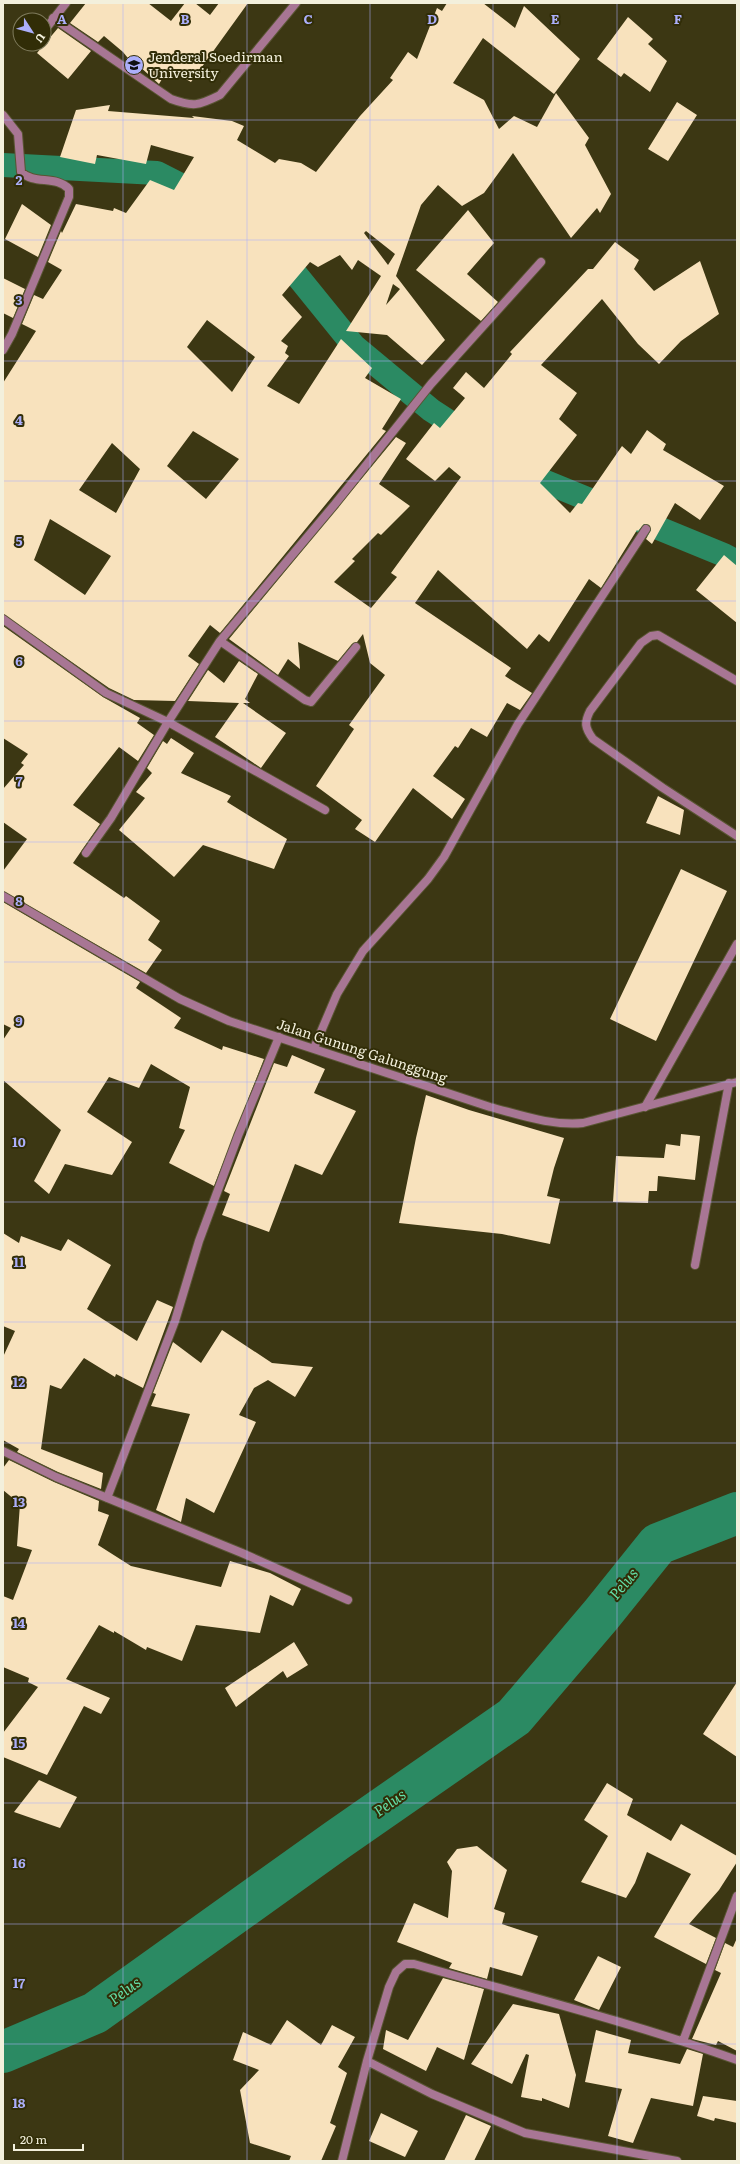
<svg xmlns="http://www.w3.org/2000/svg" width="740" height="2164" viewBox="0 0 740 2164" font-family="Literata,serif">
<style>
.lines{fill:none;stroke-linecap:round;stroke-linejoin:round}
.canal{stroke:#2b8a63;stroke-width:24}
.river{stroke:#2b8a63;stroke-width:42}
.building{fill:#f8e2bd;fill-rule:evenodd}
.service-casing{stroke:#595533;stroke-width:10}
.minor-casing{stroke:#595533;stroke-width:10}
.tertiary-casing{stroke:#595533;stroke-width:10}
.service{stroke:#a87694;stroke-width:8}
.minor{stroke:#a87694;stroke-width:8}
.tertiary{stroke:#a87694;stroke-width:8}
.grid{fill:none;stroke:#acaffb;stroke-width:1;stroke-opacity:0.55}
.labels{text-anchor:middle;stroke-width:4;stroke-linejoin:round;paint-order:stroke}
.poi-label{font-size:14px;fill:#f3f0dc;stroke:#312d07;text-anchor:start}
.street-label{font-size:14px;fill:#f3f0dc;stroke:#312d07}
.water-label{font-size:15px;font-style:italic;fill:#63dfa8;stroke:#312d07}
.grid-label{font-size:13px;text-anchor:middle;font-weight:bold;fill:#acaffb;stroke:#312d07;stroke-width:4;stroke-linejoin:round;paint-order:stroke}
</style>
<rect width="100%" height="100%" fill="#3c3713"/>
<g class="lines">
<!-- canal -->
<path class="canal" d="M3,165l154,8 49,25
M277,251l77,95 77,64 43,28
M514,465l15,10 195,80 13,7"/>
<!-- river -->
<path class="river" d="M3,2052l92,-39 242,-173 177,-123 87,-102 57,-71 79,-31"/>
</g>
<!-- building -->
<path class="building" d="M86,3h62l23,18 14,-18h10l15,12 9,-12h29l-57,79 -23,-13 -9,15 -21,-19 -2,3 -13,-16 -19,-16 -6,6 -28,-19z
M447,3h36l32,25 9,-22 56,53 -26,35 -71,-56 -30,45 31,17 15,29 15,-13 23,11 19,-34 33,45 -4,7 26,49 -11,19 -3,-5 -26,30 -58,-85 -29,40 -22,13 -24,-21 -17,20 -25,71 49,64 -23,25 -35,-30 -41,-4 35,-55 -23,-16 -6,10 -12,-15 -22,12 -8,-5 -28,33 20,22 -21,24 7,5 -3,7 4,3 -22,30 32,18 42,-65 31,29 -7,10 36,21 -19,30 4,2 -166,202 -10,-8 -22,31 11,8 -24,37 -41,-1 -25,-12 -106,-74v-231l33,-52 -14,-7 12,-29 9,4 19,-29 -14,-8 13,-31 1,2 14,-29 37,7 1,-3 12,5 24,-33 24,10 20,-33 -43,-12 -5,19 -49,-9 -2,9 -35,-7 16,-47 34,-5 -2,6 86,7 -2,-2 40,5 12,5 -7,14 38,23 4,-4 22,4 15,9 44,-56 33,-36 -3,-2 18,-26 9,7 20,-51 5,3zM366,231l29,23 -7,11 -24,-32zM393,284l7,5 -14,16zM207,320l48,37 -23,35 -45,-45zM193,431l46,28 -33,40 -39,-33zM112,443l28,26 -24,44 -37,-23zM50,519l61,37 -26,39 -51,-35z
M628,17l25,22 -5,5 19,17 -17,31 -26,-19 -3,4 -24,-18z
M58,28l33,23 -23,28 -31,-26z
M677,102l20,13 -29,46 -20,-12z
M22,204l29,21 -13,32 -33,-18z
M468,210l26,33 -27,31 31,28 -17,19 -65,-51z
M615,242l24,18 -5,9 20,22 46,-30 19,53 -38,27 -22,23 -21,-20 -36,-45 -61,66 36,28 -18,26 18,16 -37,48 30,30 8,-10 4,1 40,-58 9,8 16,-24 19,14 -3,6 61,36 -24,34 -25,-17 -23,41 -6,-5 5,-9 -2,-5 -5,-1 -6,7 -1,-1 -36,58 -12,-9 -40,63 -10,-8 -12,15 -89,-79 -23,33 96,65 -6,8 27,17 -12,17 -13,-7 -20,34 -16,-9 -13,20 -3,-2 -22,30 32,23 -13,20 -39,-31 -38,54 -20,-13 7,-9 -46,-34 38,-57 -5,-4 36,-50 -15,-12 -7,-29 -6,8 -5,2 -14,17 -40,-19 2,27 -12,-10 -10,16 -49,-36 167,-202 10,6 -27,41 31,22 -29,29 -3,-2 -26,26 3,2 -21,21 37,26 26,-31 -6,-4 70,-96 -12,-10 -14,14 -29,-22 28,-36 6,5 25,-30 -12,-10 13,-16 18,16 28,-34 -2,-2 78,-83h5z
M3,278l22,11 -12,29 -10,-5z
M724,555l13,11v57l-41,-33z
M3,626l100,71 37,21 -3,5 17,12 -16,26 -19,-14 -46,58 27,19 -27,39 51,35 2,-2 34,25 -12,19 14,10 -16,23 -143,-82v-20l24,-32 -24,-17v-33l21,-24 -3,-2 7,-9 -25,-16z
M239,661l19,13 -13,25 5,4h-7l43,30 -25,35 -46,-31 24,-34 -51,-2 20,-31 16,13z
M171,738l23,15 -13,20 50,23 -4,6 60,37 -13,30 -71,-24 -29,32 -55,-47 26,-32 -9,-6 16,-19 -5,-5 16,-27 4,3z
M658,796l26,14 -4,25 -34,-12z
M681,869l46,22 -71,150 -46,-22z
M3,902l137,80 -4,6 45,30 -7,10 48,22 1,-4 41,13 -50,127 -45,-23 16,-33 -6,-2 11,-41 -39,-23 -12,24 -30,-11 -22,35 45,30 -20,33 -47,-11 -16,30 -15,-13 27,-51 -58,-50v-40l8,-12 -8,-4z
M292,1055l33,14 -11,24 42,18 -34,64 -27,-11 -26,68 -47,-17 8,-21 -6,-3 50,-128 13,4z
M426,1095l43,15 95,28 -10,30 -7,28 13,3 -10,45 -48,-10 -103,-11 17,-85z
M681,1134l19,2 -5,44 -37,-4 -1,15h-8l-1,12 -35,-1 3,-46 48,2 2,-14 14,2z
M3,1233l16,10 2,-7 40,15 7,-12 43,26 -24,44 50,32 20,-41 16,7 -30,81 -27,-14 -1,3 -31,-19 -23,31 -11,-4 -9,64 62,24 -2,16 -43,-17 -41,-20 2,-3 -16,-9v-83l12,-26 -12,-5z
M222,1330l50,33 41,4 -18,30 -27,-17 -14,8 -15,27 17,7 -42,91 -28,-15 -5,24 -25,-12 34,-96 -39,-8 5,-12 -3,-1 20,-51 28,21z
M9,1460l45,22 45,19 -1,10 11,4 -11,30 33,21 90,21 9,-26 40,12 31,16 -8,17 -23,-11 -10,38 -64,-8 -14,36 -35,-14 -1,3 -32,-19v2l-15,-8 -33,54 44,19 -9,16 -17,-8 -37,69 -44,-18v-24l35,-46 -10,-5 1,-4 -26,-11v-71l10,4 19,-50 -15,-4 3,-42 -17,-14v-22z
M294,1642l14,23 -21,13 -4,-7 -47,36 -11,-19z
M737,1682v75l-34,-23z
M39,1780l38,17 -17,31 -46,-16z
M607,1783l26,16 -6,16 44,26 10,-17 56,32v6l-18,28 -30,34 27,14 -10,26 -52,-27 37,-63 -44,-22 -12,31 -9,15 -45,-16 27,-46 -24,-16z
M477,1846l30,24 -13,39 11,4 -3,11 36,12 -16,40 -32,-9 -3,12 -38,-11 3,-5 -55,-21 17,-39 34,15 4,-47 -5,-9 10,-13z
M737,1938v113l-19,-10 -2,4 -24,-6 29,-66 -6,-3 10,-27 8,4z
M598,1956l23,11 -22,43 -25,-10z
M443,1978l41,11 -20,71 -27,-13 -11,24 -43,-22 3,-19 22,10z
M513,2004l46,10 17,61 -7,33 -27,-10v3l-21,-4 8,-42 -3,-1 -14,30 -41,-20z
M287,2020l34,25 11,-20 23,12 -17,30 9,6 -17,50 6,3 -15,35h-32l2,-5 -41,-13 -10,-53 19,-20 -26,-10 10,-28 28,13z
M596,2030l35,10 -3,13 52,11 7,-15 16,5 -10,52 -42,-8 -18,45 -25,-7 14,-47 -37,-7z
M703,2096l34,5v22l-22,-5 -1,3 -17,-5z
M381,2113l37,18 -13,26 -36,-16z
M466,2115l25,11 -17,35h-30z"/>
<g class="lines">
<!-- service casing -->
<g class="service-casing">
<path id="service" d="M53,18l118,81c22,8 27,7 49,-4l76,-92
M44,31l22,-28
M32,46l2,-2"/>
</g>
<!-- minor casing -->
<g class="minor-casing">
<path id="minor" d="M3,115l15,19 3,38c13,13 35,3 48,17v8l-57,137 -9,16
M3,619l103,74 62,29 52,-81 115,-137 96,-120 110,-122
M220,641l85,59 6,2 45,-55
M737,681l-79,-46 -7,1 -10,7 -51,68c-6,12 -5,17 3,28l70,49 74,48
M86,853l25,-35 57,-96 157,88
M314,1048l23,-54 26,-43 65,-72 16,-22 74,-133 128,-195
M645,1107l92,-163
M695,1265l34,-182
M3,1451l53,26 186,76 106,47
M107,1498l68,-177 24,-80 39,-105 41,-99
M683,2041l54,-145
M367,2061l65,33 93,39 152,28
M342,2161l25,-100 22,-74 7,-15 9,-8h9c108,31 217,58 323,96"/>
</g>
<!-- tertiary casing -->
<g class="tertiary-casing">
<path id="tertiary" d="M3,896l177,103 49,22 261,86c31,8 61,19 93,16l154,-41"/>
</g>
<!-- service -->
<use href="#service" class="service"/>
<!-- minor -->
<use href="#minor" class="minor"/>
<!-- tertiary -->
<use href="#tertiary" class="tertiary"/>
</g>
<!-- grid -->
<path class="grid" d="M123,3v2158M247,3v2158M370,3v2158M493,3v2158M617,3v2158M3,120h734M3,240h734M3,361h734M3,481h734M3,601h734M3,721h734M3,842h734M3,962h734M3,1082h734M3,1202h734M3,1322h734M3,1443h734M3,1563h734M3,1683h734M3,1803h734M3,1924h734M3,2044h734"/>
<!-- icons -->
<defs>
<g id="university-disc" transform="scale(1)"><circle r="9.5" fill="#acaffb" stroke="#312d07"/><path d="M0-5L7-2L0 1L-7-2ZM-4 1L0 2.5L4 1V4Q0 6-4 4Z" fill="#111"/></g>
</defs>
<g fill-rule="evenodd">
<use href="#university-disc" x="134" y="65"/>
</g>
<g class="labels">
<!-- poi labels -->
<g class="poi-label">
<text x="148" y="62">Jenderal Soedirman<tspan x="148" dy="16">University</tspan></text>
</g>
<!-- street labels -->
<g class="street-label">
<text transform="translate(362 1051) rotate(18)" y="5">Jalan Gunung Galunggung</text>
</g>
<!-- water labels -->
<g class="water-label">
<text transform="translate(624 1584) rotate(-50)" y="5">Pelus</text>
<text transform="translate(390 1803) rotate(-35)" y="5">Pelus</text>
<text transform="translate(125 1991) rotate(-36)" y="5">Pelus</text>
</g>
</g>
<g class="grid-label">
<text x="62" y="24">A</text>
<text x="185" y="24">B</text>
<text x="308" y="24">C</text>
<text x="432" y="24">D</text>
<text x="555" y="24">E</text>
<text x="678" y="24">F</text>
<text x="19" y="185">2</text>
<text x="19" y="305">3</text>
<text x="19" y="425">4</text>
<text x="19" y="546">5</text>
<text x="19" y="666">6</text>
<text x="19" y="786">7</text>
<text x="19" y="906">8</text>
<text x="19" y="1026">9</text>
<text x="19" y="1147">10</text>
<text x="19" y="1267">11</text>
<text x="19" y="1387">12</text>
<text x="19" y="1507">13</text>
<text x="19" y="1628">14</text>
<text x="19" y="1748">15</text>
<text x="19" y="1868">16</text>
<text x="19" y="1988">17</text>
<text x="19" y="2108">18</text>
</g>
<!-- border -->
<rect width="740" height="2164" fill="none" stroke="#f3f0dc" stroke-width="8"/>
<!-- north arrow -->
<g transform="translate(32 32) rotate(126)"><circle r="19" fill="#312d07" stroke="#7f7b5c"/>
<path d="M0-3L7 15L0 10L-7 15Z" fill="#acaffb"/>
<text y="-6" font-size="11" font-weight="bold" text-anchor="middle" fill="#f3f0dc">U</text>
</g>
<!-- scale -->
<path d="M14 2144v6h69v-6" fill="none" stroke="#f3f0dc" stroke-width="2"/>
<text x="20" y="2144" font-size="12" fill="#f3f0dc" stroke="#312d07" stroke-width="3" paint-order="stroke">20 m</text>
</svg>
